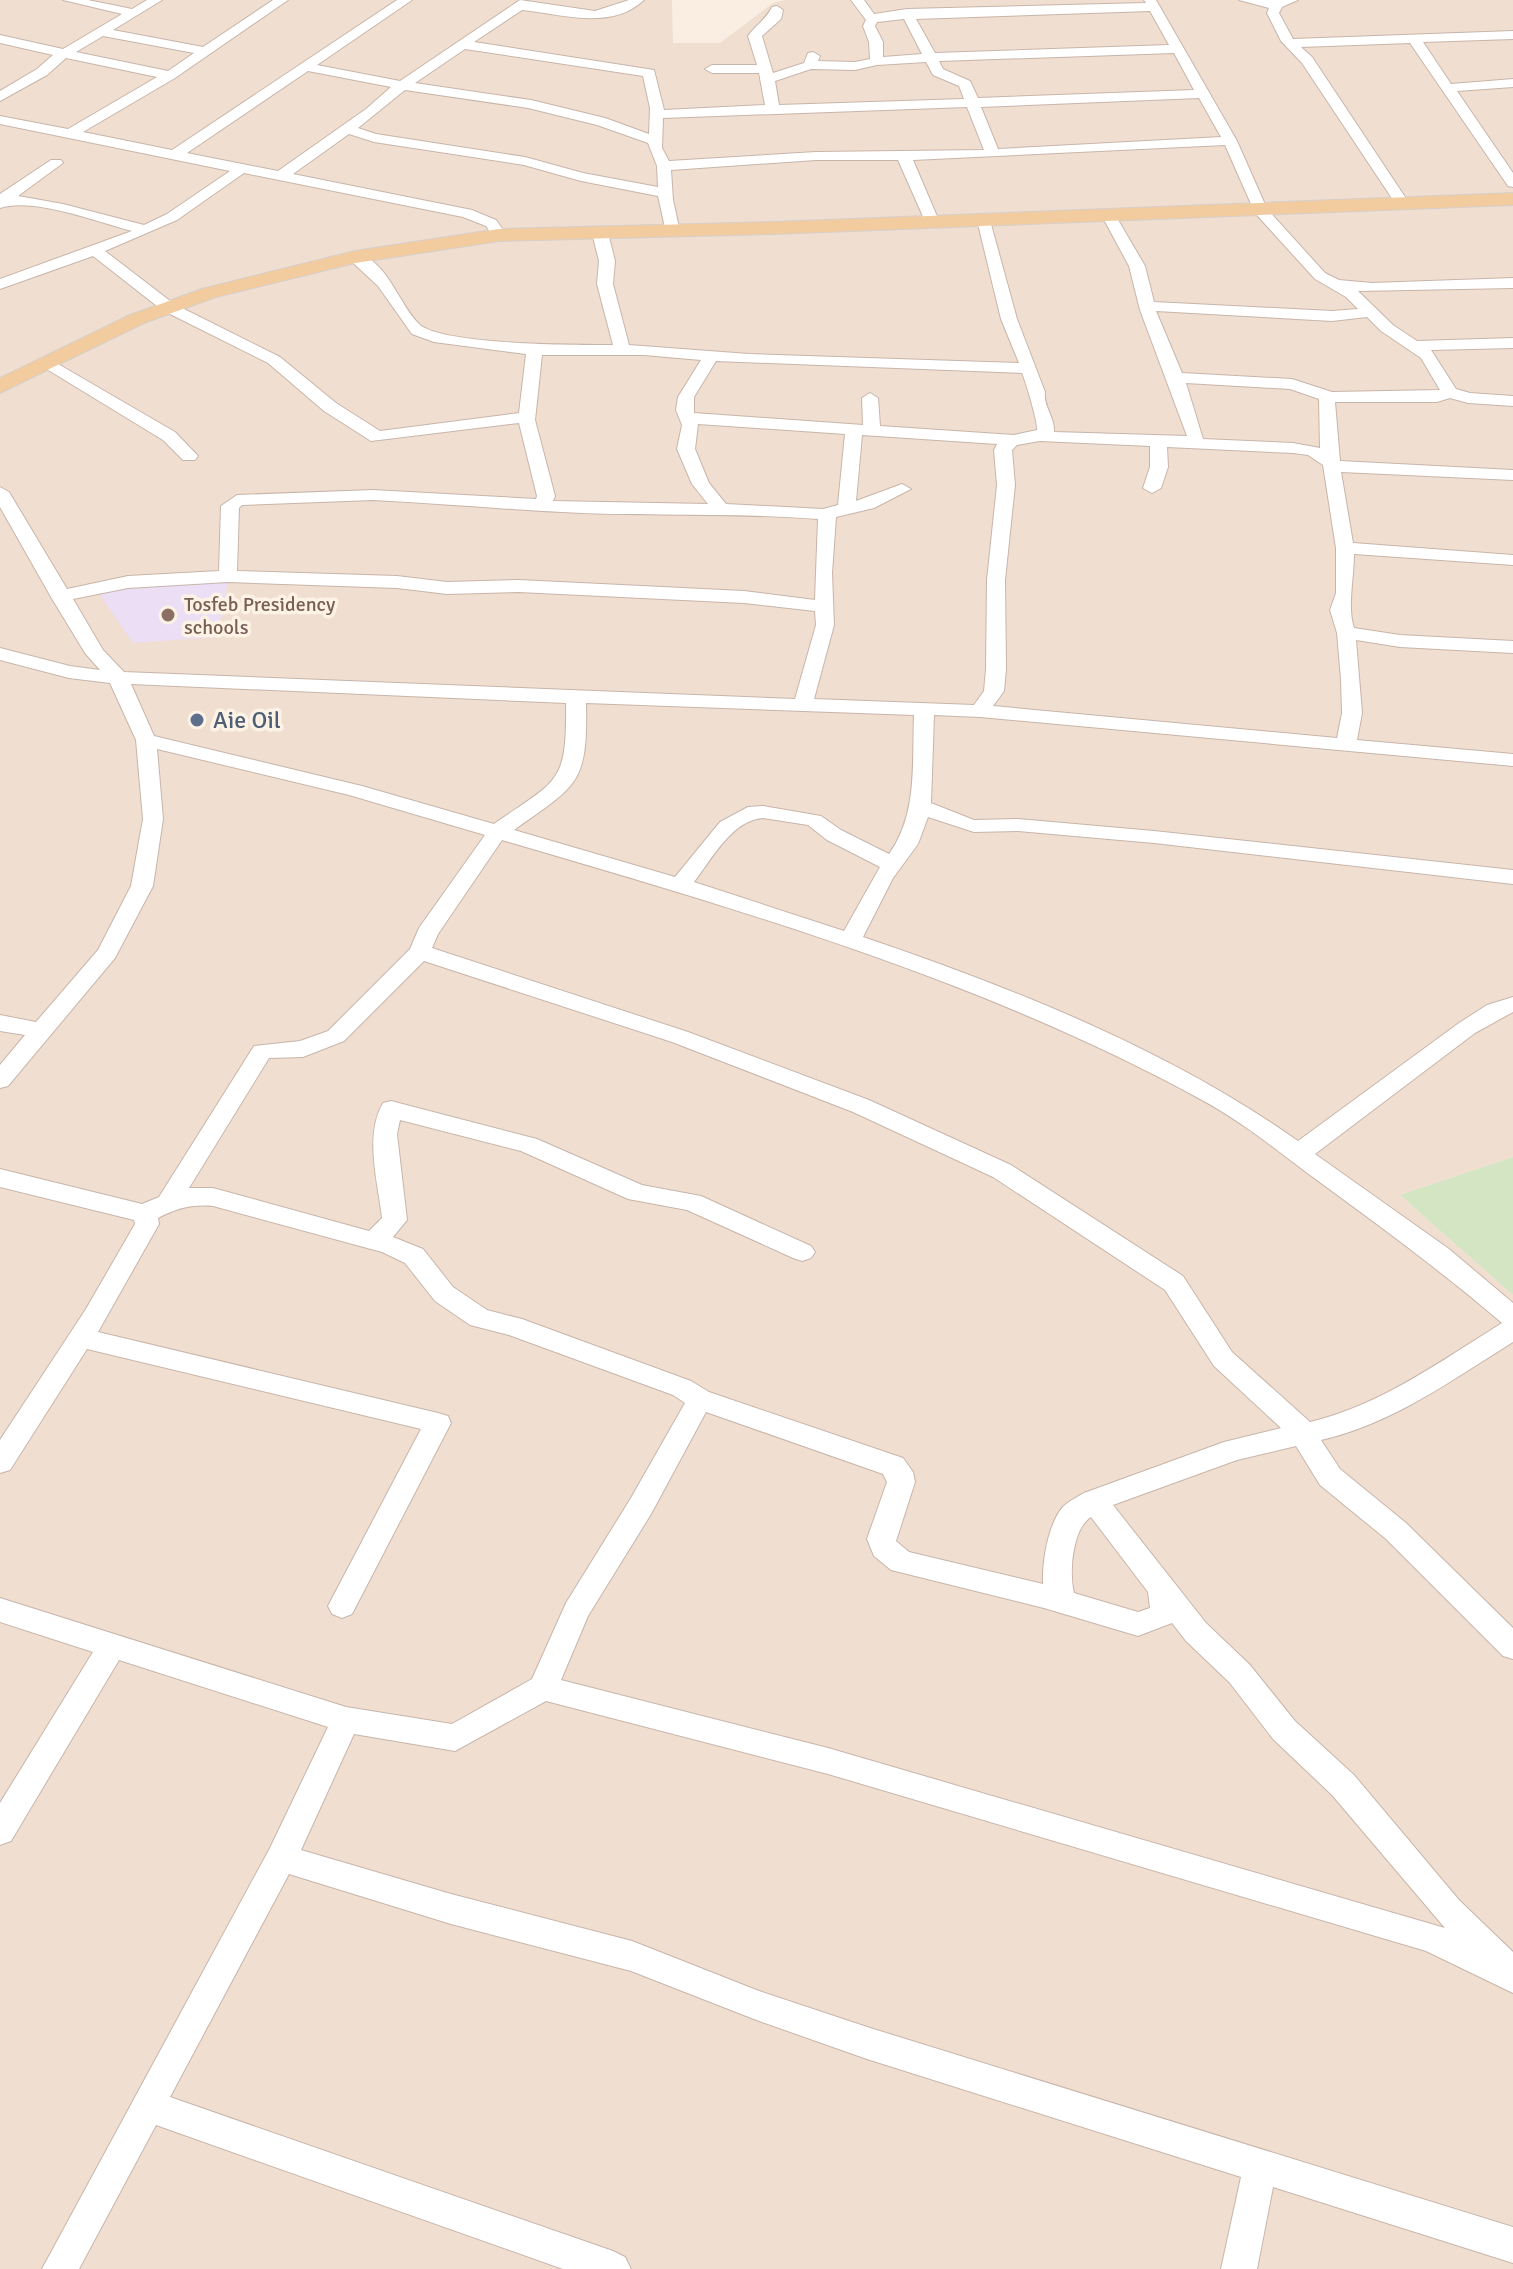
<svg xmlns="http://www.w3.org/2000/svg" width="1513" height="2269" viewBox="0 0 1513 2269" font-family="Signika,sans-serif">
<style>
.residential{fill:#f0dfd0}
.education{fill:#ebdef5}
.green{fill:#d3e5c2}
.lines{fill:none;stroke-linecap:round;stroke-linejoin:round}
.minor-casing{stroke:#c8b5aa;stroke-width:2}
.major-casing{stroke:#d6cfcd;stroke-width:2}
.minor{fill:#fff;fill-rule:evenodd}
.major{fill:#f2cc9f;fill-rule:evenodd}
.education-dot{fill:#8d6e63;stroke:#fdf2e6;stroke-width:3}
.service-dot{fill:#5c6f8a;stroke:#fdf2e6;stroke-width:3}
.labels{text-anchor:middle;stroke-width:7;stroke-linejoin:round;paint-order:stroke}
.far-education-label{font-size:20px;fill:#785e54;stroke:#fdf2e6;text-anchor:start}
.service-label{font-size:24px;fill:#4e5e75;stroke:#fdf2e6;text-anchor:start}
</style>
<rect width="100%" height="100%" fill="#f9eee1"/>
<!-- residential -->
<path class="residential" d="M0,0h672l1,43h47l53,-40 12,-3h728v1157l-113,38 113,100v974h-1513z"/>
<!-- education -->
<path class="education" d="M194,583h34l-11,54 -84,6 -35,-51z"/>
<!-- green -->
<path class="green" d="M1513,1157v138l-113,-100z"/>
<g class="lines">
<!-- minor casing -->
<g class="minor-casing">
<path id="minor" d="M63,0h25l44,9 15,-9h15l-49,30 90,17 70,-47h15l-113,78 -92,54 89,18 225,-150h15l-95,65 83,16 120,-81 75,11 34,-11h15c-33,31 -82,14 -122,10l-48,32 180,28 10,40 101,-5 -6,-32h-47l-7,-4 7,-4h45l-9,-29c8,-11 19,-18 24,-29l5,-1 6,4 -2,9 -19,17 11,37 31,-10 4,-10 5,-1 7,4 -2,5 37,1 15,-3 -1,-17 -6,-16 3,-6 -15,-20h13l10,14 33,-5 239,-6 -2,-3h12l81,141 30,68 58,64 14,7 33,3 141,-5v10l-155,3 35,34 24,16 96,-3v10l-82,2 25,39 14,4 43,3v10l-45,-3 -18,-5 -13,4h-102l5,59 173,9v10l-172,-8 12,71 160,12v10l-159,-11c0,25 -7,53 0,74l46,7 113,6v12l-113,-6 -44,-7 6,73 -5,27 156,14v12l-533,-49 -46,-2 -3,88 43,17 44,-1 136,12 359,39v14l-359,-41 -136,-12 -44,1 -46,-15 -10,27 -25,34 -30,59c150,51 305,112 435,204l161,-118 28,-18 26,-8v15l-38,21 -160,121 134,95 64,54v39c-61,38 -121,82 -192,98l19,29 66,54 107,105v31l-10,-3 -117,-117 -66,-54 -24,-39 -59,14 -124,45 93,118 44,42 45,56 59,54 105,125 54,52v41l-87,-42 -598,-177 -282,-73 -91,50 -101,-17 -53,116 150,44 181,47 127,50 108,36 646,200v36l-240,-76 -16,82h-36l20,-92 -374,-118 -108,-38 -128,-50 -180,-47 -162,-50 -119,223 443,154 12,6 6,12h-68l-407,-144 -77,144h-37l228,-421 58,-121 -209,-67 -108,181 -11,4v-42l93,-151 -93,-30v-24l346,109 106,17 80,-45 34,-76 65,-105 54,-95 -12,-8 -164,-60 -39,-10 -35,-24 -30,-38 -23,-11 -169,-46c-21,-2 -36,2 -55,12l1,6 -61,108 340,81 10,3 3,7 -99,191 -10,4 -10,-4 -4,-8 93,-177 -334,-80 -77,121 -10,3v-33l86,-131 49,-85 -1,-4 -134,-33v-18l142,35 17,-7 95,-151 46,-5 28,-10 82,-82 9,-21 66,-93 -136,-40 -192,-46 6,70 -10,67 -38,72 -107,128 -8,2v-23l25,-30 -25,-4v-16l36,7 62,-72 33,-64 12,-67 -7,-79 -26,-57 -41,-5 -69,-18v-12l70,18 30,4 -15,-17 -34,-56 -51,-90v-20l9,5 58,97 61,-13 91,-5 2,-65 16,-11 136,-5 163,9 1,-3 -18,-73 -148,18 -47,-30 -56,-48 -106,-53 -69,-54 -93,33v-10l132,-48c-35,-9 -99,-34 -132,-23v-14l51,-34h10l2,3 -45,33 45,8 81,21 23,-11 63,-43 -230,-47v-8l68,13 89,-52 -91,-19 -19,17 -47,26v-10l37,-22 16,-14 -53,-12v-8l63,14 59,-35zM1150,11l19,34 -234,8 -19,-34zM904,19l18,35 -39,3v-15l-8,-16 2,-4zM103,36l91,17 -26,18 -92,-19zM465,49l178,27 7,32 -1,26 -44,-16 -74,-18 -116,-17zM1174,53l20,37 -216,8 -8,-17 -27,-12 -4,-8zM926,62l7,13 26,11 5,13 -185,6 -4,-24 36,-12 44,1 22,-5zM308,71l83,16 -25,22 -88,62 -91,-18zM405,90l123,18 69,17 51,18 9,23 1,21 -75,-14 -58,-16 -149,-23 -18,-6zM1199,98l22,39 -223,12 -17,-42zM967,107l17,43 -168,2 -147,9 -7,-13 1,-30zM349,134l25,8 150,23 57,16 77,15 8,36 7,4 7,-4 -7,-32 -2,-30 145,-10h82l27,61 7,4 7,-4 -26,-61 312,-15 30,68 60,66 31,18 12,12 -26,2 -178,-9 -9,-36 -31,-53h-10l-2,3 27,50 11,44 47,126 -133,-4c1,-15 -11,-26 -9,-40l-28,-73 -28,-102 -5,-1 -7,4 24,99 18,44 -270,-9 -120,-9 -16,-61 2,-23 -7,-28 -8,-5 -8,5 7,28 -2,23 16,61c-35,0 -172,0 -194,-21 -22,-22 -30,-62 -64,-72l-8,5 3,3 28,26 34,48 22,8 92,12 -7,59 -139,18 -44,-28 -56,-46 -106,-53 -69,-53 72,-31 67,-47 219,44 23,9 8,12h10l3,-3 -11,-15 -24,-10 -179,-36zM1156,311l176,10 35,-4 14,14 40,27 19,32 -108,2 -40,-13 -110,-6zM542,355h102l57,5 -23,37 -2,13 6,15 -5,24 15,35 16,20 -155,-3 2,-5 -20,-76zM716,361l306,12c4,10 16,49 15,57l-23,5 -134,-9 -2,-28 -8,-5 -8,5 1,27 -169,-12v-16zM1186,383l104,6 29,10 1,49 -27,-5 -90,-4zM698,424l147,10 -7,71 -15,4 -97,-5 -17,-21 -14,-34zM862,435l135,9 -3,6 3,35 -10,95 -1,89 -2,22 -10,14 -160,-6 20,-74 -2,-52 4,-56 38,-9 37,-19 -9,-5 -46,17zM1040,441l110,5v21l-7,21 9,5 9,-5 7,-21 -1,-20 126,6 15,2 15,10 13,83v45l-6,17 7,23 4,46 1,34 -5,25 -344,-32 11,-15 2,-22 -1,-89 10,-95 -3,-35 5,-5zM373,500c63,3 126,9 189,12 85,5 170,0 256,7l-3,81 -71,-9 -225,-11 -72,2 -50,-6 -160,-5 2,-63 3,-3zM228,582l169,6 50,6 72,-2 225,11 71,8 1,14 -21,74 -671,-27 -21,-22 -30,-51 55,-11zM131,684l435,19c1,82 -8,76 -72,121l-132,-38 -208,-50zM586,703l328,12c-2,47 4,99 -25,139l-48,-24 -20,-14 -58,-10 -15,1 -28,15 -45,55 -161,-47c63,-45 74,-45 72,-127zM763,818l45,7 19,15 53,27 -36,64 -150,-49c18,-23 38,-62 69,-64zM502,840c239,70 481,140 700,260 37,20 71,47 104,72 67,49 133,97 196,151 -61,38 -121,82 -192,99l-78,-70 -49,-76 -172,-111 -142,-65 -181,-68 -256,-84 6,-14zM424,961l248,81 181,70 140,65 172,113 49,76 67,62 -57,14 -140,51c-7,4 -17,9 -22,15 -14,17 -20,54 -19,76l-134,-32 -13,-11 19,-59 -2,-10 -10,-14 -194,-66 -18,-11 -169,-62 -35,-9 -34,-23 -30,-38 -30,-12 14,-17 -10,-86 3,-14 121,31 107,48 59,11 106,48 9,3 9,-3 4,-6 -4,-6 -110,-50 -59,-11 -105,-46 -146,-38 -8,2c-19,32 -5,80 -1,115l-13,13 -156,-43h-24l80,-130 34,-1 41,-16zM706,1412l177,62 4,8 -20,57 7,17 17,14 153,38 94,28 34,-13 14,18 44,42 43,56 59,56 113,133 -617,-180 -267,-68 27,-64 63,-102zM1091,1517l57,75 2,16 -12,4 -64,-19c-5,-20 -2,-64 17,-76z
M1239,0h59l-16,7 -3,6 14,26 220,-8v8l-90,3 28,42 62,-5v8l-56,4 56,82v14l-5,-1 -98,-143 -109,4 11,10 97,146 -7,4 -5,-1 -95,-143 -21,-22 -14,-28 2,-5z
M46,357l129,75 23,24 -3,4h-12l-20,-20 -123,-75 -2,-3z"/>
</g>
<!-- major casing -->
<g class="major-casing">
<path id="major" d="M1513,193v12l-739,29 -275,7 -144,22 -139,34 -72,26 -144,70v-15l130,-63 72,-26 153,-38 144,-22 275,-7z"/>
</g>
<!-- minor -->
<use href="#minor" class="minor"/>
<!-- major -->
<use href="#major" class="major"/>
</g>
<!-- markers -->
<circle class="education-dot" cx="168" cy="615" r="8"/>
<circle class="service-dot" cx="197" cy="720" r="8"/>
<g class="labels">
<!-- far-education labels -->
<g class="far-education-label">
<text x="184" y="611">Tosfeb Presidency<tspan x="184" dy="23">schools</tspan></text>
</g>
<!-- service labels -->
<g class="service-label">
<text x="213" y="728">Aie Oil</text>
</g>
</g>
</svg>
